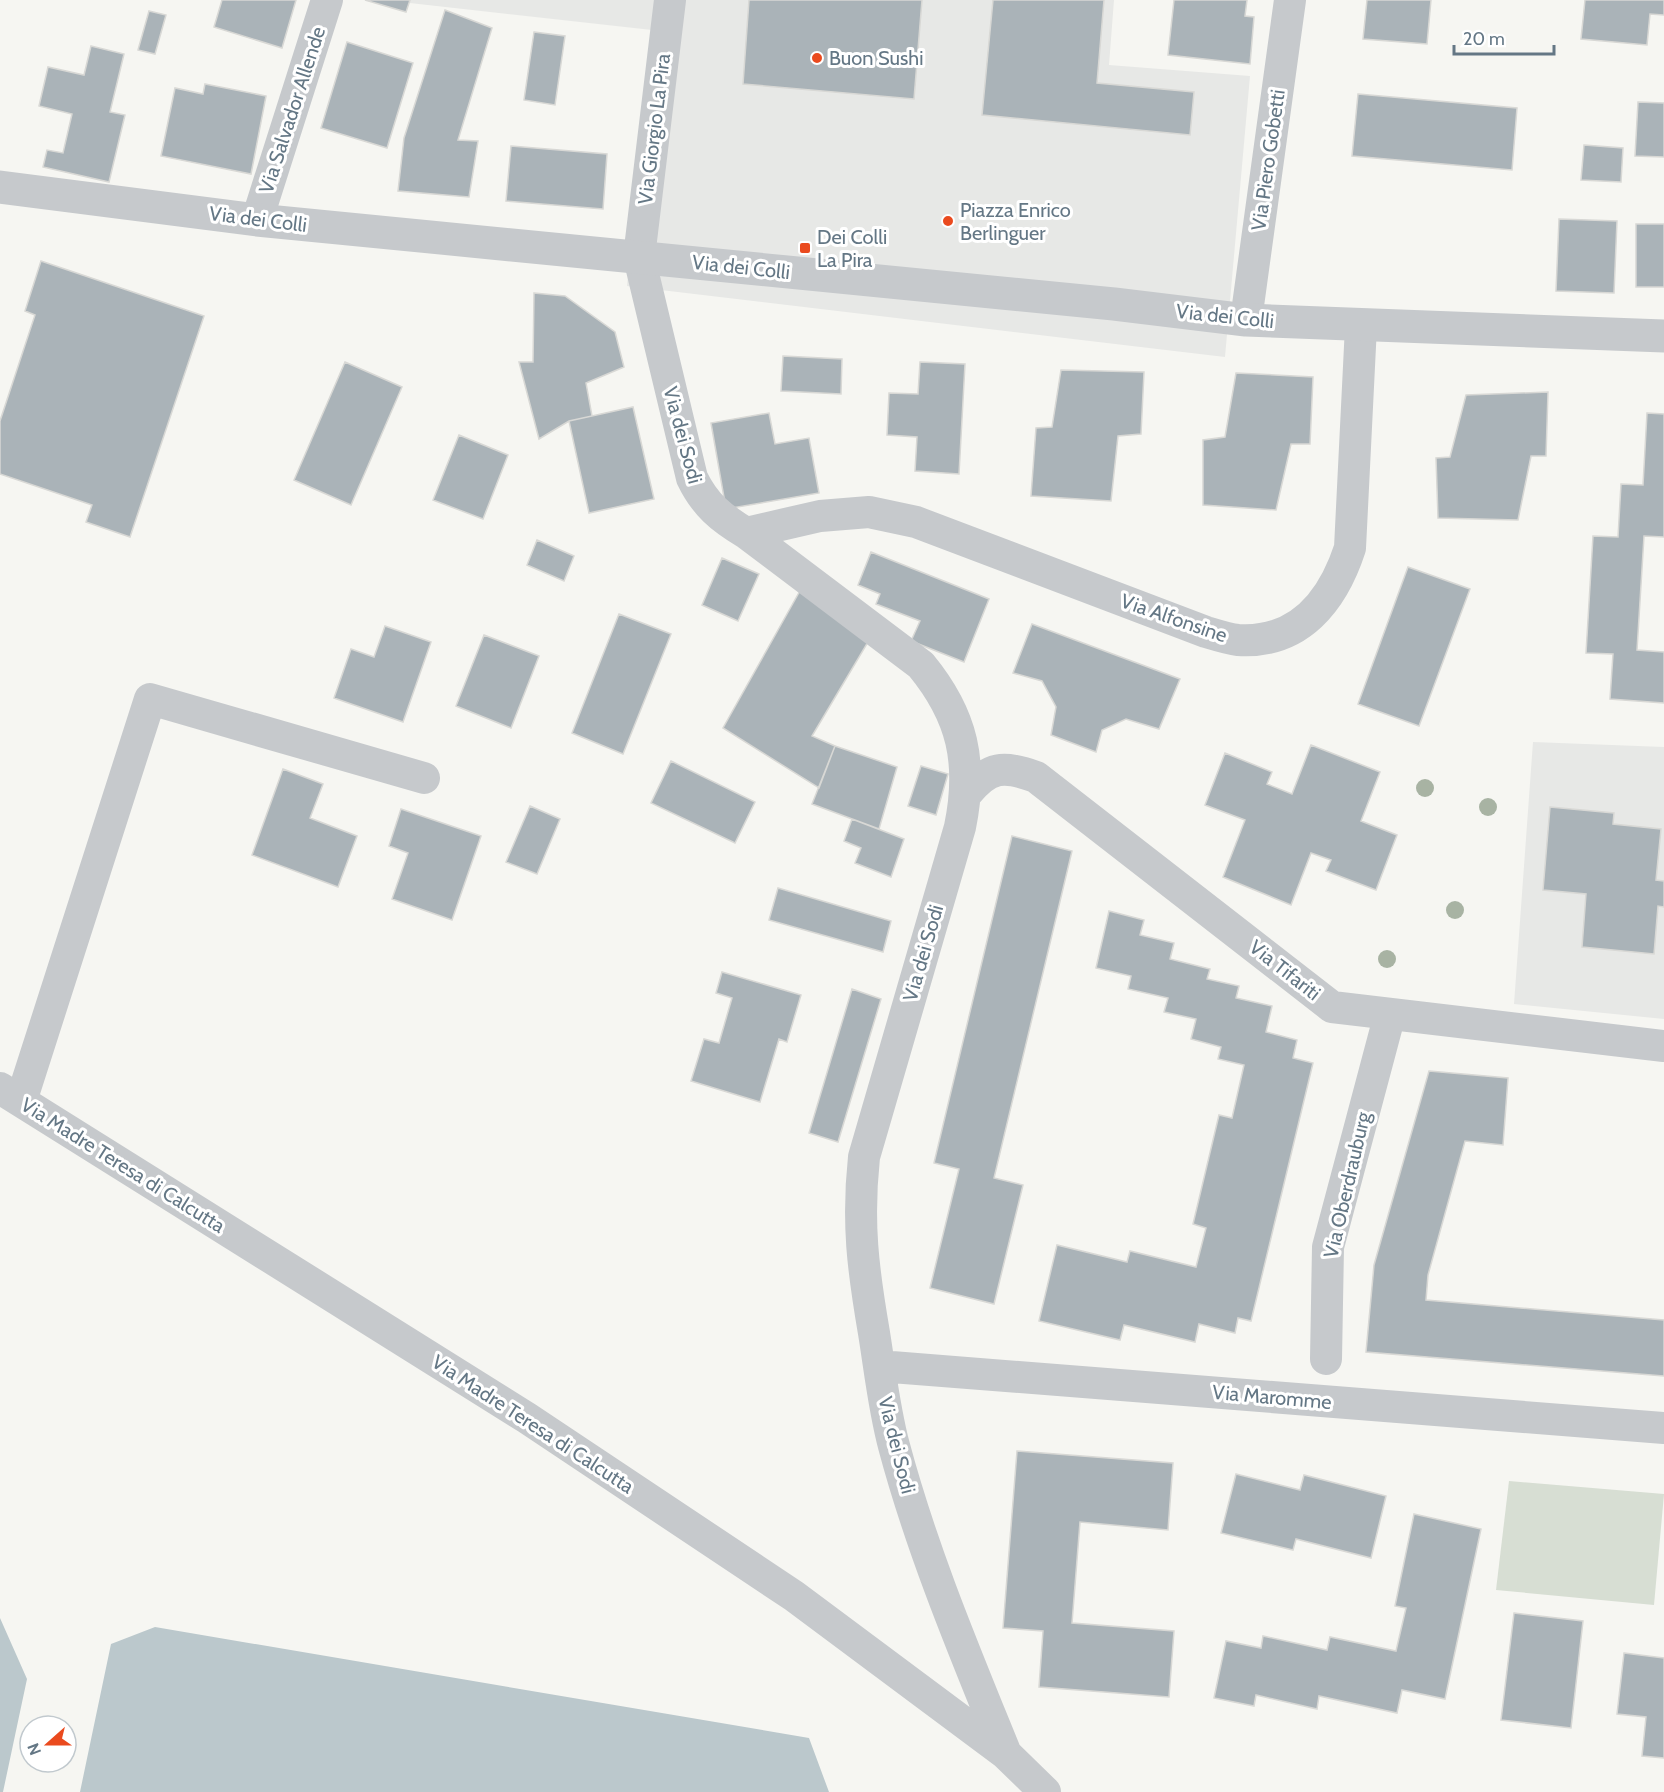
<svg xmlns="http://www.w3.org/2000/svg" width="1664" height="1792" viewBox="0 0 1664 1792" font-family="Cabin,sans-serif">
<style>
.built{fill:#e7e8e6}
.green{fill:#d7ded3}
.water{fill:#bbc8cc}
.building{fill:#aab3b8;stroke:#d8d8d5;stroke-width:1.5}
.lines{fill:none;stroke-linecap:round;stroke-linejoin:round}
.minor{stroke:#c6c9cc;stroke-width:32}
.tertiary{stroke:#c6c9cc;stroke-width:33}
.tree{fill:#a8b3a3}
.poi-dot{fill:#ea4a1e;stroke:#fff;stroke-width:2}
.labels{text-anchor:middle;stroke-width:6;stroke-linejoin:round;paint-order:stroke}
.poi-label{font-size:20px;fill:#647785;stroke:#fff;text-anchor:start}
.street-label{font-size:20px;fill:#647785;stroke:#fff}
</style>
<rect width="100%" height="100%" fill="#f6f6f2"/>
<!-- built -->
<path class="built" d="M383,0h731l-5,65 141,11 -25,281 -598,-71 25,-256z
M1533,742l131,5v272l-150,-15z"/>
<!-- green -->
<path class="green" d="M1509,1481l155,13 -10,111 -158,-15z"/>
<!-- water -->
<path class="water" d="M0,1618l27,61 -24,113h-3z
M155,1627l654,111 20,54h-749l31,-148z"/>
<!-- building -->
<path class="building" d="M222,0h74l-14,48 -68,-21z
M365,0h45l-4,12z
M749,0h173l-8,99 -171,-15z
M993,0h111l-7,83 97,9 -4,43 -208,-20z
M1174,0h73l-2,16 9,1 -4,47 -82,-9z
M1367,0h64l-4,44 -64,-5z
M1585,0h79v15l-14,-1 -3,31 -66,-6z
M445,10l47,18 -34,112 20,1 -9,56 -71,-6 6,-53z
M149,11l17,4 -11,39 -17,-4z
M534,32l31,4 -10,69 -31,-5z
M347,42l66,21 -26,85 -66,-20z
M91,46l33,8 -14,58 15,3 -16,67 -66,-15 4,-17 16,3 9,-39 -33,-8 9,-39 36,8z
M205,84l61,12 -15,78 -90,-18 14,-68 28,6z
M1358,94l159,14 -5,62 -160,-14z
M1638,102l26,1v54l-29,-1z
M1584,145l39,3 -2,34 -40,-2z
M511,146l96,8 -4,55 -97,-8z
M1559,219l58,2 -3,72 -58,-2z
M1636,224h28v63h-28z
M41,261l163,55 -74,221 -44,-15 6,-17 -92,-31v-53l35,-106 -10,-4z
M534,293l31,3 50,36 9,35 -38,16 6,33 -23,5 -30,18 -20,-77h14z
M783,356l59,3 -1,35 -60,-3z
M345,362l57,25 -51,118 -57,-25z
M920,362l45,2 -6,110 -44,-3 2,-34 -30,-2 2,-42 29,1z
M1061,370l83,2 -3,62 -23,2 -7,65 -80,-5 5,-68 16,-1z
M1236,373l77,4 -3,67h-19l-15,66 -73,-5v-65l22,-3z
M1548,392l-2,64h-15l-13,64 -80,-2 -2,-60 14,-1 16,-62z
M633,407l21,92 -65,14 -20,-92z
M769,413l6,31 34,-6 10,55 -93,16 -15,-86z
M1647,413l17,1v123l-20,-1 -7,114 27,2v51l-54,-4 3,-45 -27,-1 7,-117 25,1 3,-53 22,1z
M459,435l49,20 -25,64 -50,-19z
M537,540l37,16 -10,25 -37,-16z
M871,552l118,47 -25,63 -53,-21 9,-20 -44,-17 4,-10 -22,-9z
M722,558l37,16 -21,47 -36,-16z
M1408,567l62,22 -51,137 -61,-22z
M801,589l70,48 -59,99 23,10 -16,42 -96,-60z
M619,614l52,20 -48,120 -51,-21z
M1032,624l148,55 -21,50 -33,-10 -24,11 -6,22 -45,-17 5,-28 -14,-26 -29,-8z
M385,626l46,16 -28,80 -69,-24 17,-49 23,8z
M484,635l55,21 -28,72 -55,-22z
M1311,745l69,27 -19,49 36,14 -21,55 -50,-19 5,-11 -20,-7 -20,52 -68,-28 22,-57 -40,-15 20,-52 47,19 -5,12 25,10z
M835,746l62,21 -18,62 -67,-25z
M671,761l84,41 -20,41 -84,-40z
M921,766l27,8 -12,41 -28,-9z
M283,769l40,15 -13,34 47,18 -19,51 -86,-32z
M530,806l30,13 -23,55 -31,-12z
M1550,807l64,6 -1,11 48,5 -5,51 8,1v26l-6,-1 -4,48 -72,-7 4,-53 -43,-4z
M401,809l80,27 -29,84 -60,-21 16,-46 -19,-7z
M852,819l52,20 -13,38 -36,-14 6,-15 -17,-7z
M1012,836l60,15 -78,327 29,7 -29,119 -64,-16 29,-119 -25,-6z
M778,888l113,33 -8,31 -114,-32z
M1109,911l35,9 -4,15 34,8 -4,16 40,10 -3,10 32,7 -3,12 36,8 -6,26 31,8 -4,18 20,5 -62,258 -13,-3 -3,15 -36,-9 -4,18 -71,-17 -4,15 -81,-19 18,-76 70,17 3,-11 66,16 10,-39 -13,-4 26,-109 13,3 12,-53 -26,-6 3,-12 -30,-8 5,-20 -32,-7 4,-14 -40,-9 3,-13 -35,-8z
M722,972l79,23 -14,47 -8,-3 -19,63 -69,-21 13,-42 15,4 13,-45 -16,-5z
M852,989l29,10 -43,143 -29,-9z
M1429,1071l79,7 -5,67 -38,-4 -37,134 -2,25 238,20v56l-298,-24 8,-87z
M1017,1451l156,12 -5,67 -88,-8 -8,101 102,8 -5,66 -130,-10 4,-56 -40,-3z
M1236,1474l64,16 4,-15 82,21 -15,62 -75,-19 -3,11 -72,-17z
M1414,1514l67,15 -36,170 -43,-9 -5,23 -78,-17 -2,13 -61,-14 -2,11 -40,-8 12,-57 35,7 2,-12 64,14 3,-13 66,14 10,-43 -11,-2z
M1514,1613l69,8 -12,107 -70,-8z
M1624,1653l40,5v100l-22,-2 4,-39 -29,-3z"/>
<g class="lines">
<!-- minor -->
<path class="minor" d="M670,0l-31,257 53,221c13,27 29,40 54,55l175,132c42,51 52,98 39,162l-96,330c-7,66 -1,112 10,176 6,37 10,76 20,113 28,105 71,207 112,308
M257,220l70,-220
M1246,320l44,-320
M746,533l74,-17 49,-4 47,10 290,110c10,3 22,7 32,8 62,4 95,-40 112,-92l11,-222
M967,793c22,-27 37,-28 69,-16l296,230 332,39
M0,1088l527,330 267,178 212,158 39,38
M21,1101l129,-402 274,79
M1326,1359l2,-112 62,-233
M879,1366l785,62"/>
<!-- tertiary -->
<path class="tertiary" d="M0,187l257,33 857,84 132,16 418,16"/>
</g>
<!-- trees -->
<g class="tree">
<circle cx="1425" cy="788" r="9"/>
<circle cx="1488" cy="807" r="9"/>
<circle cx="1455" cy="910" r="9"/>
<circle cx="1387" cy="959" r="9"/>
</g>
<!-- markers -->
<g class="poi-dot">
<circle cx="817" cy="58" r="6"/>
<circle cx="948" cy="221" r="6"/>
<rect x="799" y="242" width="12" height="12" rx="3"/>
</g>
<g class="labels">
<!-- poi labels -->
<g class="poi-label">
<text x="829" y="65">Buon Sushi</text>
<text x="960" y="217">Piazza Enrico<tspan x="960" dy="23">Berlinguer</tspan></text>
<text x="817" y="244">Dei Colli<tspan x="817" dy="23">La Pira</tspan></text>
</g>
<!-- street labels -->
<g class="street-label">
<text transform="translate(292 110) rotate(-72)" y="7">Via Salvador Allende</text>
<text transform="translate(654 129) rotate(-83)" y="7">Via Giorgio La Pira</text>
<text transform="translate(1268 160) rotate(-82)" y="7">Via Piero Gobetti</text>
<text transform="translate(258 219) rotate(7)" y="7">Via dei Colli</text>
<text transform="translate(741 267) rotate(6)" y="7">Via dei Colli</text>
<text transform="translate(1225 316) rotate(6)" y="7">Via dei Colli</text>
<text transform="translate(683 435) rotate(75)" y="7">Via dei Sodi</text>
<text transform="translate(1174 618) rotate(19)" y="7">Via Alfonsine</text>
<text transform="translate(923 953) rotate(-74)" y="7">Via dei Sodi</text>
<text transform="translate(1285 970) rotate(38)" y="7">Via Tifariti</text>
<text transform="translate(123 1165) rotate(32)" y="7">Via Madre Teresa di Calcutta</text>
<text transform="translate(1347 1185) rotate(-77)" y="7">Via Oberdrauburg</text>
<text transform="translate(1272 1397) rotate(5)" y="7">Via Maromme</text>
<text transform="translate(533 1424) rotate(33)" y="7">Via Madre Teresa di Calcutta</text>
<text transform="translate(897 1445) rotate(76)" y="7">Via dei Sodi</text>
</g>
</g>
<!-- north arrow -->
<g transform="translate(48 1744) rotate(249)"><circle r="28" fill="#ffffff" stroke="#c1c9ce" stroke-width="1.5"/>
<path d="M0-4.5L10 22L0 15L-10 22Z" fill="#ea4a1e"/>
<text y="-9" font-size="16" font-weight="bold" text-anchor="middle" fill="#647785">N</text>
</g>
<!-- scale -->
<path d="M1454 45v9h100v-9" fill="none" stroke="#647785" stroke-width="3"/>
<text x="1463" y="45" font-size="18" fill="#647785" stroke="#ffffff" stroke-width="4.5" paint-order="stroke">20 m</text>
</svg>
